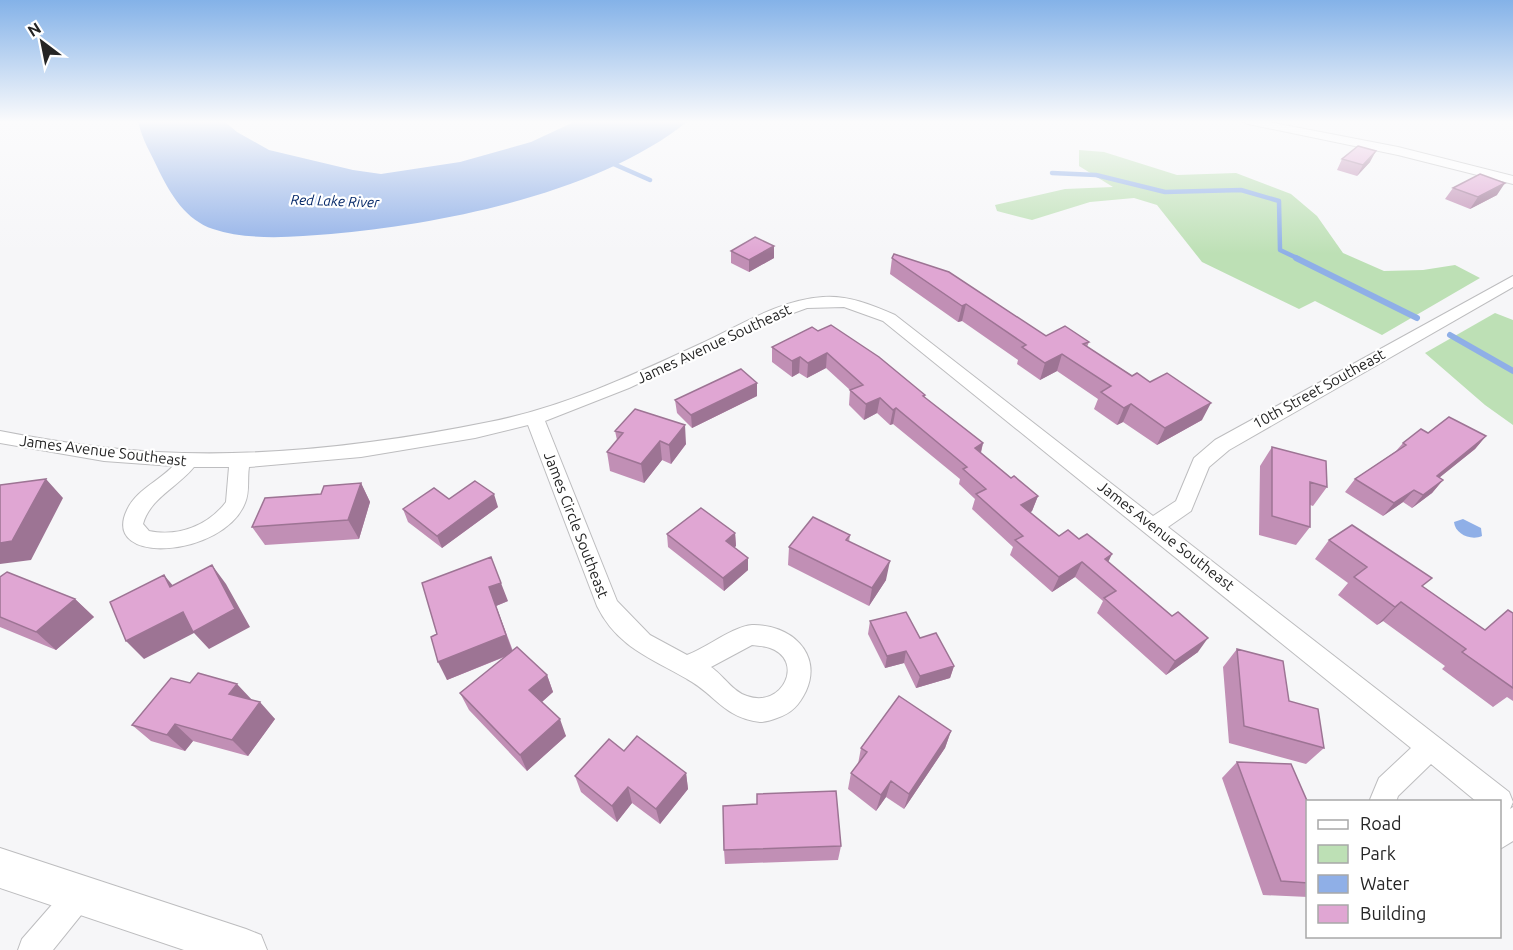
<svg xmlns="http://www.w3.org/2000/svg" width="1513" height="950" viewBox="0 0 1513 950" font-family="Ubuntu,sans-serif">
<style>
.green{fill:#bde0b5}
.water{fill:#8fafe7}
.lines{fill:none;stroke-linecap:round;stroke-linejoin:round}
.stream-far1{stroke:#8fafe7;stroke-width:4.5}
.stream{stroke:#8fafe7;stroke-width:6}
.street-casing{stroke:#bdbdbf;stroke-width:2}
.secondary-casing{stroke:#bdbdbf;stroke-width:2}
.street{fill:#fff;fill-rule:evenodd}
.secondary{fill:#fff;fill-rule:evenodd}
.wall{fill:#c18fb5}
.shaded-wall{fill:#9d7494}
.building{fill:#e0a6d3;stroke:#9d7494;stroke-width:1.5}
.labels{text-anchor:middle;stroke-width:4.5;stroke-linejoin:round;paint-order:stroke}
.far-water-label{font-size:14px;font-style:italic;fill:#062969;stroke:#fff}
.street-label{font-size:15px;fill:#252525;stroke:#fff}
</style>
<rect width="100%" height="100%" fill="#f6f6f8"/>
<!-- green -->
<path class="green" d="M1079,150l25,2 73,23 59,-2 55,21 26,22 26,37 41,18 39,-1 32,-5 25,13 -98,57 -67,-34 -16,8 -97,-47 -45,-57 -23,-7 -44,4 -58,18 -35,-9 -2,-6 70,-16 48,-2 -34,-21z
M1495,313l18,7v105l-28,-20 -60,-52z"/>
<!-- water -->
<path class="water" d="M138,121h86l13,11 32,18 84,20 28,4 79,-12 71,-20 45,-21h112c-89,72 -245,103 -357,113 -37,3 -82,7 -118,-5 -27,-9 -42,-34 -54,-58 -8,-18 -17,-31 -21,-50z
M1463,519l18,9 1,8c-11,5 -27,-2 -28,-14z"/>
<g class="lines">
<!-- stream-far1 -->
<path class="stream-far1" d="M609,162l41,18
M1052,173l44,2 69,17 76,-2 38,11 1,49 19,9"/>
<!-- stream -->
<path class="stream" d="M1296,258l121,60
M1450,335l63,36"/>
<!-- street casing -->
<g class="street-casing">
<path id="street" d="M1242,121h21l135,26 115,29v8l-115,-29 -150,-31z
M1513,276v11l-284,163 -20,17 -18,44 -23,16 341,265 4,10 -3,7 3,-2v34l-13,8v-47h-23l-46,-38 -33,32 -2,6h-27l10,-24 32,-30 -528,-427 -39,-14 -37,1 -33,12 -145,68 -84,33 72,180 33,34 37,20c19,-7 47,-29 65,-30 38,-1 71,28 54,66 -7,14 -14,22 -29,27 -5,2 -12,4 -17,4 -36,-4 -45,-28 -73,-43 -36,-21 -70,-32 -90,-73l-69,-181 -53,13 -114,19 -112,10c-2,12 1,25 -4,36 -21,54 -145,64 -118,7 9,-20 31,-28 46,-44l-69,-5 -104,-18v-12c52,10 104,18 157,21 111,6 223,-8 332,-30 72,-14 142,-46 209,-77 40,-18 80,-45 125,-48 25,-2 49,8 72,18l258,201 23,-15 18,-43 21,-18zM194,467h35l-3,35c-18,24 -48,35 -77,29l-6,-7c7,-26 35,-37 51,-57zM752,645c6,1 13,1 18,3 35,12 13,61 -23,48 -14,-4 -24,-21 -36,-29z
M80,879l10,5 5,10 -5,10 -37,46h-35l4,-11 48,-55z"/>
</g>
<!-- secondary casing -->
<g class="secondary-casing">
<path id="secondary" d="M0,848l246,81 15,6 6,15h-83l-184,-62z"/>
</g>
<!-- street -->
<use href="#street" class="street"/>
<!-- secondary -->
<use href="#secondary" class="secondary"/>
</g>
<!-- wall -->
<path class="wall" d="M1342,159l28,3 -13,14 -20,-6z
M1453,188l44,7 -27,14 -25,-10z
M774,246v12l-25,14 -18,-9v-12z
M892,258l154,78 43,6 -2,5 115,73 -45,25 -34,-23 -6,3 -23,-16 4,-10 -41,-28 -17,9 -23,-16 1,-4 -56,-39 -4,1 -68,-48z
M812,327l113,68 -1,2 59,46 -2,10 30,25 27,18 -6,15 -2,2 29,23 49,26 90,90 -32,23 -69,-62 6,-12 -28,-24 -23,15 -42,-37 3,-8 -41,-38 3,-10 -16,-15 1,-5 -67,-55 -3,1 -13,-12 -13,7 -15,-15 1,-15 -24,-22 -19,10 -8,-5 -7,4 -20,-15v-15z
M757,396l-65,32 -15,-15 -2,-13z
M615,431l71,13 -15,20 -9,-4 -18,23 -34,-12 -3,-19 10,-12z
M1428,433l58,3 -11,13 -36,29 4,2 -11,13 -20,15 -9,-6 -20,14 -38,-24 10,-13 41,-28 7,-8z
M1272,447l55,40 -14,19 -3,-1v22l-14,18 -37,-10 1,-69z
M361,483l9,19 -11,37 -94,6 -13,-18 69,-33z
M449,499l49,8 -56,41 -34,-26 -5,-13z
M735,533l1,13 -2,2 14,10v12l-24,21 -56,-44 -1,-13z
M850,535l-1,7 37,38 -17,26 -81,-41 1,-18z
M1329,540l94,47 62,43 28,-17v88l-6,-4 -14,10 -51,-38 3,-3 -62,-45 -6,4 -39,-30 10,-12 -33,-24z
M0,577l75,22 19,18 -38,33 -56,-23z
M422,583l86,18 -12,5 17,45 34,24 6,17 -11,10 24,34 -39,35 -58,-61 -9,-17 47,-37 -60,24 -10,-46z
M870,621l50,17 34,28 -4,12 -34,10 -12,-25 -19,5 -17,-34z
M1237,649l52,52 35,47 -18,16 -77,-21 -6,-76z
M252,700l23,19 -27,37 -55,-15 -8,10 -34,-10 -19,-16z
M951,731l-6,17 -41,61 -18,-12 -10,14 -28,-22 3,-16 7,-9 3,-16z
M624,751l62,22 2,16 -28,35 -28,-21 -15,19 -36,-30 -6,-16z
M1237,762l71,41v94l-45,-2 -41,-117z
M841,846l-3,14 -113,4 -1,-14z"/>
<!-- shaded-wall -->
<path class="shaded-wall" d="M1376,151l-6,11 -13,14 6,-11z
M1505,183l-8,12 -27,14 8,-12z
M774,246v12l-25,14v-12z
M966,304l-4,17 -4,1 4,-16z
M827,353l-1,15 -19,10 1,-15z
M1062,354l-5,17 -17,9 5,-17z
M800,357l-1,16 -7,4v-16z
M757,383v13l-65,32 -1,-13z
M880,398l-3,15 -13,7 2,-16z
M1211,403l-9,17 -45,25 8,-17z
M1131,404l-8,18 -6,3 7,-17z
M896,408l-3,16 -3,1 3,-15z
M685,425l1,19 -15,20 -2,-19z
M1486,436l-11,13 -50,40 12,-13z
M660,441l2,19 -18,23 -3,-19z
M983,443l-4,16 -4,-11z
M46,479l17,19 -32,62 -31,4v-21z
M1443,480l-11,13 -20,15 11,-13z
M361,483l9,19 -11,37 -11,-19z
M1414,490l-11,12 -20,14 11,-13z
M494,494l4,13 -56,41 -5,-12z
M1038,496l-6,15 -16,10 5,-16z
M735,533l1,13 -10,8v-13z
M1112,554l-7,15v-10z
M748,558v12l-24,21 -1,-13z
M890,561l-4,19 -17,26 3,-18z
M1082,562l-7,15 -23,15 7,-15z
M212,565l14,19 24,43 -41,22 -15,-16 -50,26 -18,-18 57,-29z
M164,575l16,19 -10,-7z
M501,583l7,18 -12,5 17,47 -66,27 -9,-18 51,-75z
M75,599l19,18 -38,33 -20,-18z
M1401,602l-18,19 -6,4 18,-18z
M1208,638l-10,14 -32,23 9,-14z
M906,651l-2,12 -19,5 2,-12z
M954,666l-4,12 -34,10 4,-12z
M547,675l6,17 -17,15 -7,-17z
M237,684l16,17 -24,-7z
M260,702l15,17 -27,37 -16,-16z
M560,719l6,17 -39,35 -7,-16z
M175,724l18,17 -8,10 -18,-16z
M951,731l-6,17 -41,61 5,-15z
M686,773l2,16 -28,35 -4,-15z
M891,781l-5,16 -10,14 5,-16z
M628,787l4,16 -15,19 -5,-16z"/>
<!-- building -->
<path class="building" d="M1358,146l18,5 -13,14 -21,-6z
M1480,174l25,9 -27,14 -25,-9z
M755,237l19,9 -25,14 -18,-9z
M894,254l55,18 97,64 19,-10 24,16 -6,2 49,32 5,-3 13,9 17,-9 44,30 -46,25 -34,-24 -7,4 -23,-16 10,-6 -49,-32 -17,9 -23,-16 4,-2 -60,-41 -4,2 -70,-48z
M831,325l48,32 46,38 -2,1 60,47 -8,5 36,30 3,-2 24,20 -17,9 38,31 9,-6 11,9 8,-5 25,20 -7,5 67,57 6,-4 30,26 -33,23 -71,-63 12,-7 -34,-29 -23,15 -44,-37 8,-4 -47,-42 10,-5 -23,-20 4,-2 -71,-59 -3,2 -13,-12 -14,6 -16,-14 13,-5 -36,-32 -19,10 -8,-6 -8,4 -20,-14 40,-20 6,4z
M741,369l16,14 -66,32 -16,-15z
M635,409l50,16 -16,20 -9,-4 -19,23 -34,-12 16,-19 -8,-2z
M1449,417l37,19 -49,40 6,4 -20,15 -9,-5 -20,13 -39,-24 51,-34 -3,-2 18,-14 7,4z
M1272,447l54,14 1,26 -17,-5v45l-38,-11z
M46,479l-34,62 -12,2v-58z
M475,481l19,13 -57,42 -34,-27 31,-21 15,11z
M361,483l-13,37 -96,7 13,-29 56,-4 3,-8z
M701,508l34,25 -9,8 22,17 -25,20 -56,-44z
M813,517l37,18 -4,5 44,21 -18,27 -83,-41z
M1352,525l80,53 -10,8 63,44 23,-20 5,3v75l-51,-36 4,-3 -65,-47 -6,5 -41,-30 13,-10 -38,-27z
M491,557l10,26 -12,4 17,48 -68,27 -7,-25 6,-3 -15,-51z
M212,565l23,44 -42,23 -10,-20 -57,29 -16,-39 54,-27 6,12z
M7,572l68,27 -39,33 -36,-15v-40z
M906,612l14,26 16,-5 18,33 -34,10 -14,-25 -19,5 -17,-35z
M517,647l30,28 -18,15 31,29 -40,36 -60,-62z
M1237,649l46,12 6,40 29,8 6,39 -80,-22z
M198,673l39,11 -8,10 31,8 -28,38 -57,-16 -8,11 -35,-10 39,-47 19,5z
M899,696l52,35 -42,63 -18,-13 -10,14 -30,-22 16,-21 -6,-4z
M637,736l49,37 -30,36 -28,-22 -16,19 -37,-30 34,-37 15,12z
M1237,762l54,2 17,39v80l-27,-2z
M836,791l5,55 -117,4 -1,-44 34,-2v-10z"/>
<!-- sky -->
<linearGradient id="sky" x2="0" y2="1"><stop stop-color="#84b2e8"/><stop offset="0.48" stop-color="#fbfbfc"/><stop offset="1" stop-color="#fbfbfc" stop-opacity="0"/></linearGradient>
<rect width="1513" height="254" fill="url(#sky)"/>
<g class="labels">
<!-- far-water labels -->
<g class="far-water-label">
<text transform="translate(335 201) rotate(2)" y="5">Red Lake River</text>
</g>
<!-- street labels -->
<g class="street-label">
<text transform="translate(714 344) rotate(-25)" y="5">James Avenue Southeast</text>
<text transform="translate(1319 389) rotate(-29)" y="5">10th Street Southeast</text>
<text transform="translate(103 451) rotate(7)" y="5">James Avenue Southeast</text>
<text transform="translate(576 525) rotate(69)" y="5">James Circle Southeast</text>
<text transform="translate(1166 536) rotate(38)" y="5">James Avenue Southeast</text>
</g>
</g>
<!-- legend -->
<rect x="1306" y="800" width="195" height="138" fill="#ffffff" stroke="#a8a8a8" stroke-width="1.5"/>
<rect x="1318" y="820" width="30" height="9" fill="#ffffff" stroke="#a8a8a8" stroke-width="1.5"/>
<text x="1360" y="830" font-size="18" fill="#252525">Road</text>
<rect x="1318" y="845" width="30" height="18" fill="#bde0b5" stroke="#a8a8a8" stroke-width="1.5"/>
<text x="1360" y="860" font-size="18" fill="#252525">Park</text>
<rect x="1318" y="875" width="30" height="18" fill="#8fafe7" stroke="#a8a8a8" stroke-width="1.5"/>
<text x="1360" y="890" font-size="18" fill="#252525">Water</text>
<rect x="1318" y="905" width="30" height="18" fill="#e0a6d3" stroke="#a8a8a8" stroke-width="1.5"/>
<text x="1360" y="920" font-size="18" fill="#252525">Building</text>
<!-- north arrow -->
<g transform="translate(42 42) rotate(328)" stroke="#ffffff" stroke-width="4.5" paint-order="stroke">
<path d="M0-4.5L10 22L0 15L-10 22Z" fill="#252525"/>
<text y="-9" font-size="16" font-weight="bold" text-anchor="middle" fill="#252525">N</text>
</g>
</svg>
